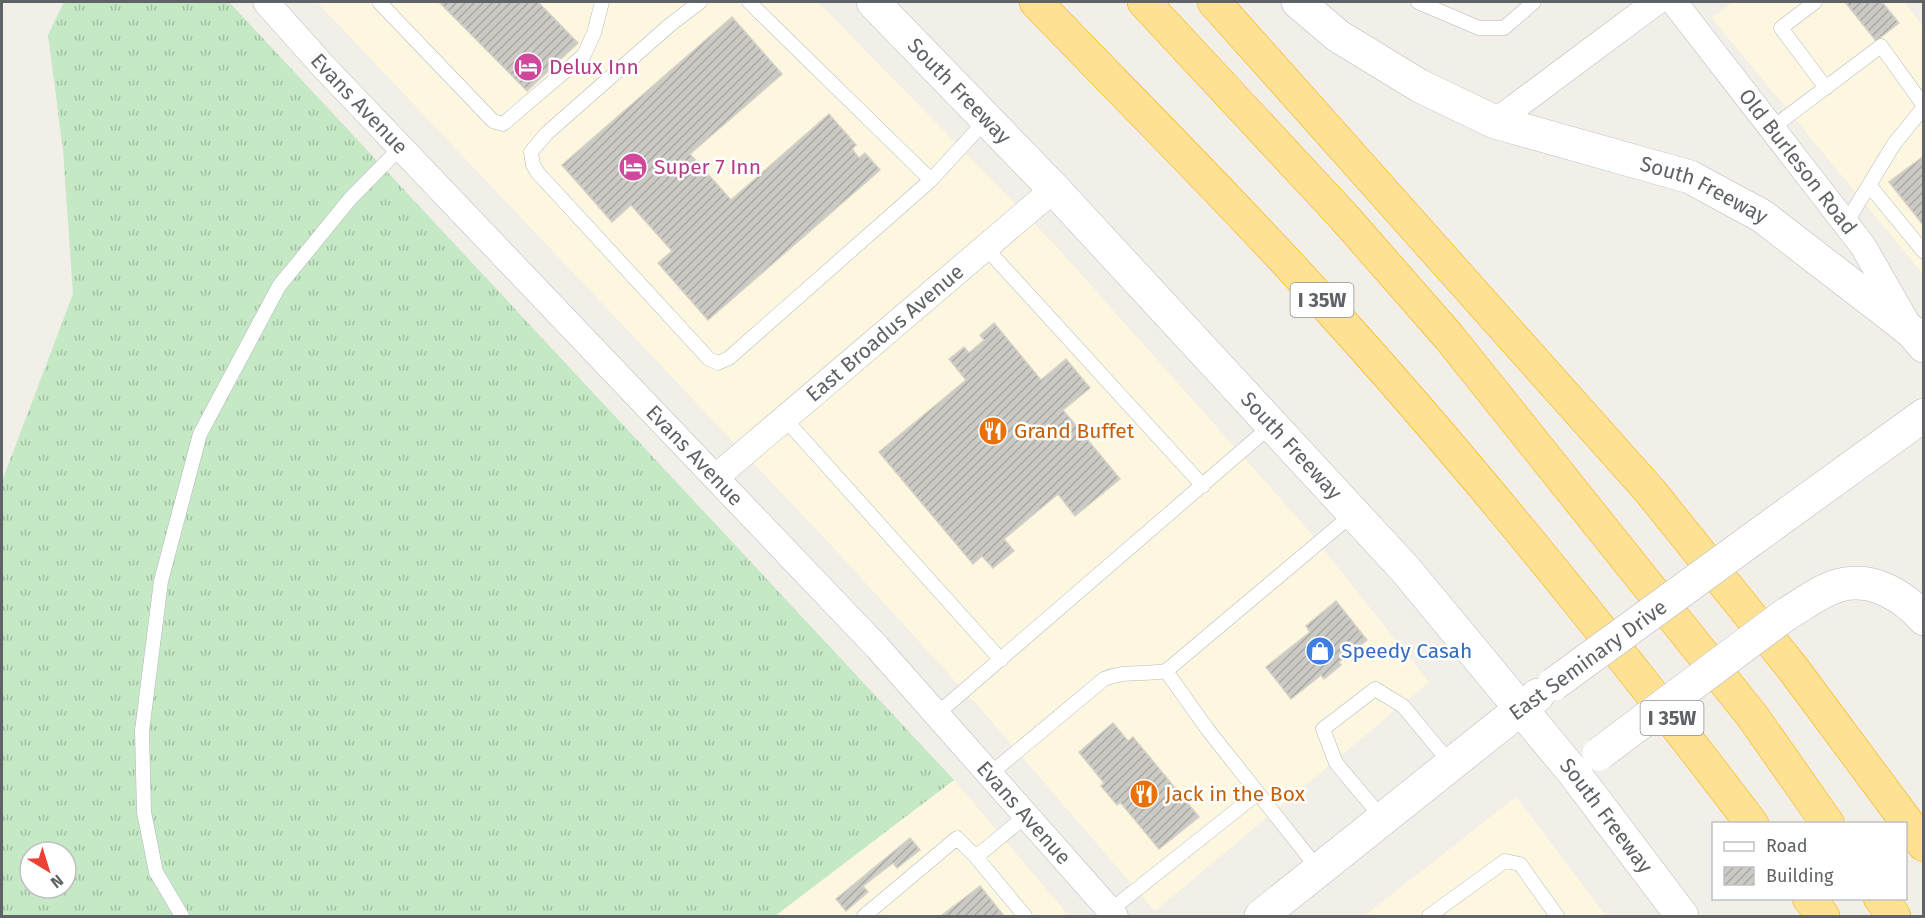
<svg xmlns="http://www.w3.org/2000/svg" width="1925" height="918" viewBox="0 0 1925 918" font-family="'Fira Sans',sans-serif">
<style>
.commercial{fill:#fef7e0}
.grass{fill:url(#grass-tufts);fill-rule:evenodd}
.building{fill:url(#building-hatch);stroke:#d6d1c6;stroke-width:1.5}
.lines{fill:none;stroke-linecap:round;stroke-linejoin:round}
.service-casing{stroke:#b5b8bc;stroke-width:15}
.minor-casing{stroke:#b5b8bc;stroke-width:27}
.secondary-casing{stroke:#b6babf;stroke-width:34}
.motorway-casing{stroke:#f9ab00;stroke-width:34}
.service{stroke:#fff;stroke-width:14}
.minor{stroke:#fff;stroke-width:26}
.secondary{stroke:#fff;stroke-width:33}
.motorway{stroke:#fde293;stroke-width:33}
.secondary-bridge-casing{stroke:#b6babf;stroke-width:34;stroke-linecap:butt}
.secondary-bridge{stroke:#fff;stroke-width:33}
.labels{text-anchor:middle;stroke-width:5;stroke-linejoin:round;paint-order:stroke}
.shield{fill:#fff;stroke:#8f9295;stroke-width:1.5}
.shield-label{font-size:20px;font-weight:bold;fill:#5f6368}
.hotel-label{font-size:21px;fill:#b23c85;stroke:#fff;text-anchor:start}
.street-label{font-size:21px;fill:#5f6368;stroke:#fff}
.food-label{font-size:21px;fill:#c56008;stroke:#fff;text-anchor:start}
.shop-label{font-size:21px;fill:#366cbe;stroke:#fff;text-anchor:start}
</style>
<defs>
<pattern id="grass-tufts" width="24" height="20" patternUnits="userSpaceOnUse" patternTransform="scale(1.5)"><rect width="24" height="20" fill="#c5e8c5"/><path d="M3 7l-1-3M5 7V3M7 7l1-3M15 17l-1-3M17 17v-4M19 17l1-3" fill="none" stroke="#a3c0a4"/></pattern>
<pattern id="building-hatch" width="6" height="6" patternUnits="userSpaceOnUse" patternTransform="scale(1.5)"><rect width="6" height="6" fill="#cccac5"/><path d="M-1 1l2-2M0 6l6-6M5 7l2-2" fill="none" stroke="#a9a8a4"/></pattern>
</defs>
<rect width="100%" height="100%" fill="#f1efe8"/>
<!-- commercial -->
<path class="commercial" d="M317,2h501l238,244 253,285 120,151 -274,229 -175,-203 -151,-165z
M1733,2h171l19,25v247l-211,-256z
M954,780l115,136h-294l20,-16z
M1516,797l90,119h-242z"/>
<!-- grass -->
<path class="grass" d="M64,2h165l725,778 -179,136h-773v-435l71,-187 -10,-144 -15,-115zM30,852h36v36h-36z"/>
<!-- building -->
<path class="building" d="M439,2h99l40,41 -51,48z
M1845,2h37l17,21 -23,18z
M732,17l50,57 -92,80 41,46 98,-86 27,31 -4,4 7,9 6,-5 15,17 -172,150 -50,-57 14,-12 -41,-46 -19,17 -50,-57z
M1924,156v70l-35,-44z
M994,323l47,57 25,-21 24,29 -27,22 57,69 -45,37 -17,-22 -54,45 10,12 -21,17 -11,-12 -9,8 -94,-112 87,-72 -17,-21 15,-12 5,6 15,-13 -4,-5z
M1336,601l31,39 -28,22 2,3 -17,14 -3,-4 -30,24 -25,-32 44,-35 -4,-6z
M1113,723l15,18 5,-4 66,80 -40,32 -39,-47 -3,3 -16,-19 3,-3 -25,-31z
M910,838l10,12 -23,18 -4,-5 -30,23 5,6 -22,19 -10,-12z
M980,886l24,30h-63z"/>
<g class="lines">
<!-- service casing -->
<g class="service-casing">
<path id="service" d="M379,2l114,119 10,3 81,-69 10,-22 8,-31
M700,2l-29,22 -124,109 -16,19 2,13 5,8 171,186 9,4 11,-5 202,-178 57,-62
M749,2l182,178
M1418,2l61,26h25l30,-26
M1815,2l-34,26 45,60
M1772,128l109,-82 43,60
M1869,185l55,67
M1846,223l48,-79 30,-37
M985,247l218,239
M785,419l216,241
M1166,671l42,59 111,140
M937,714l336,-290
M990,774l114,-95c21,-9 39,-4 62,-8l188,-158
M1383,819l-47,-56 -13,-34 52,-40 28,17 48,58
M1107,913l151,-120
M182,916l-26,-44 -12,-60 -2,-81 19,-150 39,-147 79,-148 71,-87 52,-53
M864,916l93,-78 19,19
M1025,916l-49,-59 51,-42
M1429,916l76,-55 15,3 37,52"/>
</g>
<!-- minor casing -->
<g class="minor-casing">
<g id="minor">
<path id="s1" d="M266,2l57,64 554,581 238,269"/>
<path id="s2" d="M1674,2l189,244 44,77"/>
<path d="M1495,122l161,-120"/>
<path id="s3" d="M716,477l338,-288"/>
</g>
</g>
<!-- secondary casing -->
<g class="secondary-casing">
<g id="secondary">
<path id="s4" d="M873,2l181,187 351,380 169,204 108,143"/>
<path id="s5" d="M1298,2l40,34 82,50 75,36 195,55 72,39 149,115 13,15"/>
<path d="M1750,541l174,-126"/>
<path d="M1785,615c17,-10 36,-25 55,-30 32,-8 63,10 84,34"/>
<path d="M1261,916l277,-221"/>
</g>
</g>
<!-- motorway casing -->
<g class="motorway-casing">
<path id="motorway" d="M1036,2c96,100 195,198 288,301 151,166 292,342 428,521
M1144,2l200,215 105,120 304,380 75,107
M1214,2l436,489 144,179 130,175
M1809,898l14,18
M1880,898l14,18"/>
</g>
<!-- service -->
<use href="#service" class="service"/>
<!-- minor -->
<use href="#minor" class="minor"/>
<!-- secondary -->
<use href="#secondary" class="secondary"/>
<!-- motorway -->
<use href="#motorway" class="motorway"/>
<!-- secondary-bridge casing -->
<g class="secondary-bridge-casing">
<path id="secondary-bridge" d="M1554,684l196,-143
M1599,754l186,-139"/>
</g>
<!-- secondary-bridge -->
<use href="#secondary-bridge" class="secondary-bridge"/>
</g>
<!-- icons -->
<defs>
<g id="hotel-disc" transform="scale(1.5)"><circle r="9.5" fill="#d1479c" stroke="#fff"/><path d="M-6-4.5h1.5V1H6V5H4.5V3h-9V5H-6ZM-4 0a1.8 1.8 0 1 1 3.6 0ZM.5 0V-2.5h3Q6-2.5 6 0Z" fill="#fff"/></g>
<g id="restaurant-disc" transform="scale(1.5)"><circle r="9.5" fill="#e8710a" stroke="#fff"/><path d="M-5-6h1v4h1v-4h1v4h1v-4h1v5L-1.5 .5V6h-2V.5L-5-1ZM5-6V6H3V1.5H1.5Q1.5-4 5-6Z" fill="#fff"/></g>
<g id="shop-disc" transform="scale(1.5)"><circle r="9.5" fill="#3f7fe0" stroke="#fff"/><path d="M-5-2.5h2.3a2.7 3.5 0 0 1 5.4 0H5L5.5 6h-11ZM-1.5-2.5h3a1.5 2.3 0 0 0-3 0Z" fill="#fff"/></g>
</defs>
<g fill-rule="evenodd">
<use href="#hotel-disc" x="528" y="67"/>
<use href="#hotel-disc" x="633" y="167"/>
<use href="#restaurant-disc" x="993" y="431"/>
<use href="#shop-disc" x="1320" y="651"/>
<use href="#restaurant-disc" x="1144" y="794"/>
</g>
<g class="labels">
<!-- shield labels -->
<g class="shield">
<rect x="1290.5" y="283" width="63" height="34" rx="4.5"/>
<rect x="1640.5" y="701" width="63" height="34" rx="4.5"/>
</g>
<g class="shield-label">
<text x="1322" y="307">I 35W</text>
<text x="1672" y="725">I 35W</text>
</g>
<!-- hotel labels -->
<g class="hotel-label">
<text x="549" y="74">Delux Inn</text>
<text x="654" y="174">Super 7 Inn</text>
</g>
<!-- street labels -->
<g class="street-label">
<text dy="7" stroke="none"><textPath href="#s4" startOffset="124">South Freeway</textPath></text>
<text dy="7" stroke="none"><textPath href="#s1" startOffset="138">Evans Avenue</textPath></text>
<text dy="7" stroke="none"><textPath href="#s2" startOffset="202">Old Burleson Road</textPath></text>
<text dy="7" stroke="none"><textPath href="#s5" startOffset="452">South Freeway</textPath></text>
<text dy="7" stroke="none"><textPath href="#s3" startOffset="222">East Broadus Avenue</textPath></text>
<text dy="7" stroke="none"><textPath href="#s4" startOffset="610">South Freeway</textPath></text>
<text dy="7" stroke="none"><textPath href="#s1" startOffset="624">Evans Avenue</textPath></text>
<text transform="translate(1588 660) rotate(-36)" y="7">East Seminary Drive</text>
<text dy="7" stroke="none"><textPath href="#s1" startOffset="1110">Evans Avenue</textPath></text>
<text dy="7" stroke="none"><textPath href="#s4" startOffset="1096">South Freeway</textPath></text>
</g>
<!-- food labels -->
<g class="food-label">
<text x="1014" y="438">Grand Buffet</text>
<text x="1165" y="801">Jack in the Box</text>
</g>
<!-- shop labels -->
<g class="shop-label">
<text x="1341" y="658">Speedy Casah</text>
</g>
</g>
<!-- border -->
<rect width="1925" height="918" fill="none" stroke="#5f6368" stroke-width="6"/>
<!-- legend -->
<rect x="1712" y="822" width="195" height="78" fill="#ffffff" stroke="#bfc1c3" stroke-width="1.5"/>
<rect x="1724" y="842" width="30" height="9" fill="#ffffff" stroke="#bfc1c3" stroke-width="1.5"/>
<text x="1766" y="852" font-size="18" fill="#5f6368">Road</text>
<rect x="1724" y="867" width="30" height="18" fill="url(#building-hatch)" stroke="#bfc1c3" stroke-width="1.5"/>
<text x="1766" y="882" font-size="18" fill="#5f6368">Building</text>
<!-- north arrow -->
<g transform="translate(48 870) rotate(142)"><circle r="28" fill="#ffffff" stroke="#bfc1c3" stroke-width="1.5"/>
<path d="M0-4.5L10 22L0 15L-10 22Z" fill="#ea4335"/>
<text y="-9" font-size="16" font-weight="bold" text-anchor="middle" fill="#5f6368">N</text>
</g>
</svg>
